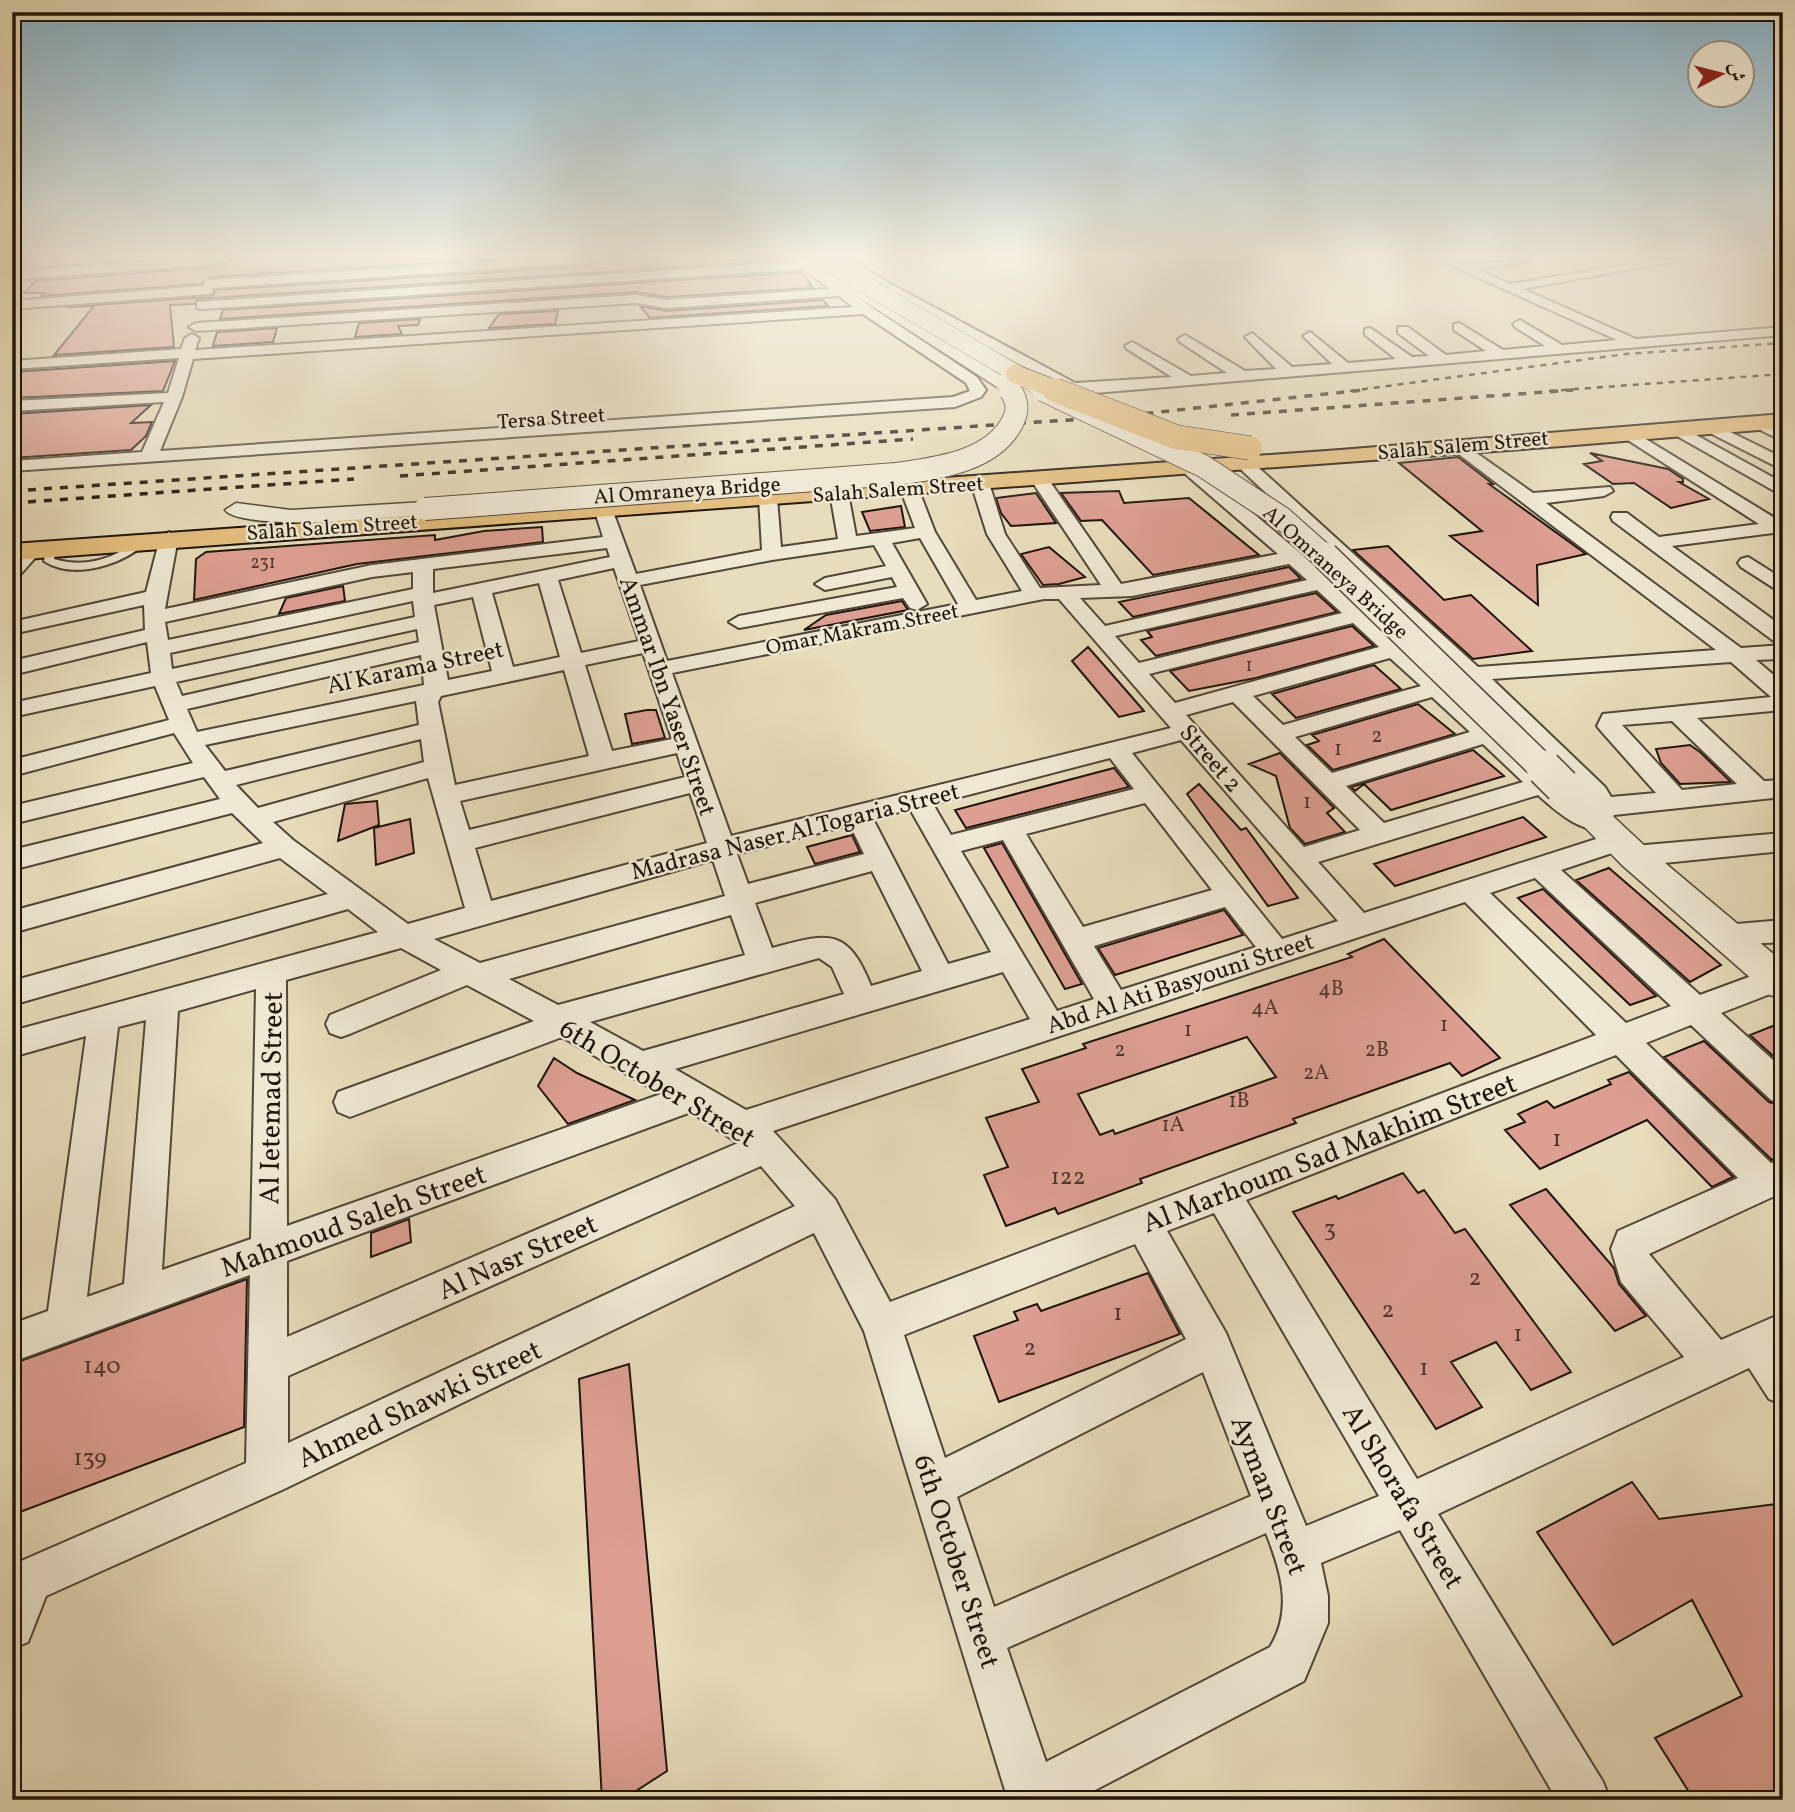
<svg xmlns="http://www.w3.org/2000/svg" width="1795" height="1812" font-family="Vollkorn,Amiri,serif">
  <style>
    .building { fill: #dd9f92; stroke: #1e140b; stroke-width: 2; fill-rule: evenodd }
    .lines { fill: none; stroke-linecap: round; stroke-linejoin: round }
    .service-casing { stroke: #504637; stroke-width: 4 }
    .minor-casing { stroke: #504637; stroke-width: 4 }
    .tertiary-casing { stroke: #504637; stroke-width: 3 }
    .trunk-casing { stroke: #1e140b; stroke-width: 4 }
    .service { fill: #efe8d3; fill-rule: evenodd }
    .minor { fill: #efe8d3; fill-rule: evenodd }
    .tertiary { fill: #efe8d3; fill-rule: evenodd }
    .trunk { fill: #e4be7e; fill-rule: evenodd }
    .rail-far1 { stroke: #1e140b; stroke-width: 2.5; stroke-dasharray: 6 6; stroke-linecap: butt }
    .rail { stroke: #1e140b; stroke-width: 3.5; stroke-dasharray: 8 8; stroke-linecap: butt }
    .tertiary-bridge-far3-casing { stroke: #504637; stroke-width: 18; stroke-linecap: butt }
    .tertiary-bridge-far2-casing { stroke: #504637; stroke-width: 24; stroke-linecap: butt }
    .tertiary-bridge-far1-casing { stroke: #504637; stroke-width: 30; stroke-linecap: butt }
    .tertiary-bridge-casing { stroke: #504637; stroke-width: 38; stroke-linecap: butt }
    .trunk-bridge-far1-casing { stroke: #1e140b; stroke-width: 20; stroke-linecap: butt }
    .trunk-bridge-casing { stroke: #1e140b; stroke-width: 25; stroke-linecap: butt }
    .tertiary-bridge-far3 { stroke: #efe8d3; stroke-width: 17 }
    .tertiary-bridge-far2 { stroke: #efe8d3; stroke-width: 22 }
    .tertiary-bridge-far1 { stroke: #efe8d3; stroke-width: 27 }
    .tertiary-bridge { stroke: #efe8d3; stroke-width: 35 }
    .trunk-bridge-far1 { stroke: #e4be7e; stroke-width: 18 }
    .trunk-bridge { stroke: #e4be7e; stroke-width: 24 }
    .labels { text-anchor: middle; stroke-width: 5; stroke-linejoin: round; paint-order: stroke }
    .far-number-label { font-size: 18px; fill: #4e372d }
    .far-street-label { font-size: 21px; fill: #1e140b; stroke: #efe8d3 }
    .number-label { font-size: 21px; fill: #4e372d }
    .street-label { font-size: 24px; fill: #1e140b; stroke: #efe8d3 }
    .near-number-label { font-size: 24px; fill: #4e372d }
    .near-street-label { font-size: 28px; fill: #1e140b; stroke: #efe8d3 }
  </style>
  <rect width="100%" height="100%" fill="#e7dcbb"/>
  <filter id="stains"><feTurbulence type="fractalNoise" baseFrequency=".00286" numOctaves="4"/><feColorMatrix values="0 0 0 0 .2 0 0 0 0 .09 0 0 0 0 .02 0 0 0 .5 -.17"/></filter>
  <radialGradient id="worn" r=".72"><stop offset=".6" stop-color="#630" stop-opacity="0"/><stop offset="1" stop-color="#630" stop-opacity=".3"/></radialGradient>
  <path class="building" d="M56 259H138L49 267Z
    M236 259H490L209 277 202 284 41 296 44 293H24L36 281 216 267Z
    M598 259 790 260 197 299 194 304 170 305 174 347 54 355 94 306 66 307 207 297 214 295 215 290 589 266Z
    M802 272 813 288 666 297 636 292 220 319 223 310Z
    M823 300 828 306 650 318 640 306 666 311Z
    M558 311 555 324 489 328 499 314Z
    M420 319 418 325 398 326 402 334 355 337 359 323Z
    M277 328 273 342 213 346 217 332Z
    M175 361 163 391 12 398V372Z
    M151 405 131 423 152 422 146 436 131 450 12 458V414Z
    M1590 453 1668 469 1683 479V482H1679L1709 499 1671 508 1634 483 1613 484 1584 464 1602 461Z
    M1458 457 1493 484H1489L1586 554 1537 565 1538 605 1450 536 1482 531 1399 463Z
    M1119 491 1124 503 1189 498 1259 555 1153 575 1102 520 1081 521 1061 493Z
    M1036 493 1056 523 1011 526 1001 513 996 498Z
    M901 506 905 527 870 531 862 512Z
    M542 527 543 542 357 564 194 600 196 559 206 552 435 535V540L484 531Z
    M1388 546 1444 600 1471 595 1532 651 1473 659 1353 550Z
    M1049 547 1085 577 1059 584 1043 585 1021 554Z
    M1289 567 1301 579 1133 617 1119 602Z
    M343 586 345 601 279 614 286 598Z
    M1316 593 1337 612 1156 656 1141 640 1152 637 1147 631Z
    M902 601 908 610 804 630 826 615Z
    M1352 626 1374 646 1256 678 1189 691 1170 671Z
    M1088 647 1124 688 1144 711 1119 717 1072 661Z
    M1374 665 1401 689 1296 718 1272 694Z
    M1418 704 1455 734 1333 770 1307 745 1319 741 1312 735Z
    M647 710H656L665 738 632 744 625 714Z
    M1690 745 1700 752 1731 782 1680 784 1661 763 1656 749Z
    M1473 750 1504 776 1391 810 1364 784 1355 791 1351 787Z
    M1280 753 1334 808 1327 813 1345 832 1305 844 1290 828 1276 776 1249 764Z
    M1114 768 1129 787 966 828 955 810Z
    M1199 784 1241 830 1246 828 1298 898 1268 906 1187 794Z
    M377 801 379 825 338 841 345 804Z
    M1523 817 1546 837 1395 886 1374 864Z
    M410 819 414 853 376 865 374 828Z
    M852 835 860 852 815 864 807 847Z
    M1002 843 1082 984 1065 989 984 848Z
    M1609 868 1721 965 1690 982 1576 880Z
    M1543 889 1656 996 1630 1005 1518 898Z
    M1224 910 1243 935 1115 975 1098 948Z
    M1384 939 1500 1058 1462 1076 1450 1063 1293 1119 1296 1123 1140 1179 1142 1183 1058 1214 1055 1208 1006 1226 984 1175 1008 1167 986 1118 1039 1102 1022 1069 1086 1048 1083 1044 1352 957 1348 954ZM1247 1037 1276 1077 1115 1134 1113 1130 1100 1135 1078 1094Z
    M1783 1022V1065L1750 1035Z
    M1704 1041 1769 1102 1783 1106V1155L1772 1160 1664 1057Z
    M554 1058 577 1073 635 1100 568 1124 538 1086Z
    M1629 1072 1733 1177 1712 1187 1647 1120 1540 1169 1505 1130 1525 1122 1518 1114 1547 1101 1554 1108 1611 1084 1608 1080Z
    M1403 1173 1418 1193 1424 1190 1455 1233 1465 1229 1571 1372 1531 1390 1496 1342 1451 1362 1482 1407 1436 1429 1293 1212 1336 1196 1338 1199Z
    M1546 1189 1614 1268 1619 1284 1646 1316 1615 1331 1510 1205Z
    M409 1219 411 1242 371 1257V1233Z
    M1148 1273 1180 1334 999 1402 974 1336 1018 1320 1014 1312 1037 1304 1041 1311Z
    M247 1279 244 1427 12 1515V1364Z
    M629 1364 667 1771 622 1800H602L579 1379Z
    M1632 1482 1659 1519 1783 1503V1800H1694L1655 1738 1742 1696 1692 1600 1613 1645 1537 1532Z"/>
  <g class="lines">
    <g class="service-casing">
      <path id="service" d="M141 538 149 540C125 564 75 581 44 561L46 548 51 545 56 548 54 559C87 569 115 558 141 538Z"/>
    </g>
    <g class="minor-casing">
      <path id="minor" d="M181 259 222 260 216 264 12 280V272Z
        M532 259H595L589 263 212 288V293L207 294 12 309V301L204 286 205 281 209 280Z
        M792 259H806L871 307 977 377 986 390 981 397 955 407 12 471V461L142 452 164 402 12 411V401L168 393 179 358 12 369V361L181 349 185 338 192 334 199 338 195 350 853 307 839 296 666 308 636 303 196 331 189 327 196 323 636 295 666 300 830 289 803 269 202 309 197 308V302L794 262ZM863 314 966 383 970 391 953 397 160 451 182 397 193 359Z
        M836 259H851L887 282 1075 383 1172 377 1127 349 1125 346 1132 342 1191 376 1227 373 1180 342 1178 339 1185 335 1245 371 1276 369 1245 337 1252 333 1292 367 1332 364 1303 336 1310 332 1348 363 1396 359 1365 335V329L1370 328 1412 357 1429 356 1398 333V327H1408L1446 355 1486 351 1454 330V324L1459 323 1503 350 1545 346 1515 327 1513 324 1520 320 1562 345 1617 340 1437 259C1449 259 1461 265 1470 264 1491 264 1512 259 1533 259L1479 270 1510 284 1659 259H1687L1523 289 1636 339 1783 327V335L1083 394 1065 389 879 288Z
        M1758 418 1783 429V441L1752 426 1750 423Z
        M1710 422 1783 458V470L1704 430 1702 427Z
        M1676 424 1783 483V496L1670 432V426Z
        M1626 427 1783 523V537L1773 533 1672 546 1783 627V643L1775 642 1613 521 1611 517 1613 513H1627L1659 537 1759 524 1620 435 1618 432Z
        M1458 440 1533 493 1610 487 1613 491 1604 496 1546 503 1741 648 1783 645V659L1756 660 1783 683V710L1697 718 1764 781 1783 780V797L1614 815 1608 828C1583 836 1556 811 1538 795L1318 862 1364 913 1618 832 1627 834 1631 841 1627 848 1561 870 1700 995 1776 967 1783 969V989L1721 1013 1783 1069V1104L1771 1100 1691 1025 1646 1043 1771 1163 1783 1161V1192L1649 1254 1721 1340 1783 1313V1405L1769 1399 1749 1368 1438 1514 1603 1782 1610 1800H1557L1400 1530 1321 1563 1328 1596V1623L1304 1681 1076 1800H1008L864 1331 814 1233 282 1490 46 1596 28 1642 12 1649V1565L246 1463 250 1275 12 1362V1324L48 1311 86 1036 12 1057V1031L378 932 348 909 12 1005V981L328 894 280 858 12 933V911L263 843 232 813 12 870V850L220 799 204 777 12 824V806L193 763 174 733 12 776V760L169 720 155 686 12 717V703L151 673 147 642 12 675V661L145 630 144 605 12 634V622L146 592 160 538 169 532 178 538 165 609 372 565 603 537 594 509 603 504 612 509 636 574 762 550 759 498 768 493 777 498 781 547 838 539 830 493 839 488 848 493 856 536 915 528 900 488 909 483 918 488 935 532 976 600 1022 591 987 534 971 483 980 478 989 483 1005 534 1040 588 1101 585 1031 480 1040 475 1046 476 1121 584 1278 554 1183 472 1180 468 1189 463 1195 464 1300 553 1551 779 1579 803 1591 808 1586 798 1465 679 1234 463 1243 458 1249 459 1478 667 1716 650 1452 449V441ZM920 538 958 604 667 661 640 585 772 560 874 545 886 566 825 578 815 584 825 590 892 577 897 587 739 616 729 622 739 628 903 598 910 608 917 610 927 604 892 543ZM607 548 610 557 433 593V569ZM1289 564 1307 580 1105 626 1080 598 1132 596ZM614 568 639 641 581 653 558 580ZM413 572V589L168 640 165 622 372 577ZM539 583 560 657 513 667 492 593ZM1317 590 1342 613 1139 663 1115 636ZM473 597 492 671 448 680 434 605ZM1044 599H1059L1171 728 731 836 672 673ZM413 601 415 617 172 669 170 653ZM1353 623 1379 647 1175 703 1149 674ZM417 629 419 642 182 696 176 682ZM643 653 672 739 612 751 585 665ZM421 655 424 685 197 732 187 709ZM1390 658 1421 686 1283 725 1253 696ZM1731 662 1771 697 1603 714 1597 726 1601 731 1656 793 1611 797 1605 787 1492 679ZM564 670 589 756 455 785 438 702 441 696ZM1432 697 1470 732 1332 773 1295 737ZM416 701 419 725 225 771 205 745ZM1233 702 1360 830 1304 847 1186 715ZM1672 721 1737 784 1682 790 1622 725ZM421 739 424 762 258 808 236 785ZM1181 740 1338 921 1282 939 1132 753ZM1483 744 1523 782 1384 823 1346 786ZM677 753 685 777 469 830 460 801ZM1110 758 1134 789 951 835 933 804ZM428 778 465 908 408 924 293 840 273 822ZM690 793 707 843 491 901 475 848ZM1145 803 1212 890 1083 927 1026 834ZM910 809 991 952 948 964 873 819ZM850 825 864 854 748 884 737 854ZM1003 840 1094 999 1057 1011 961 851ZM713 860 725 896 480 963 434 939ZM872 871 922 971 871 986C847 925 826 934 772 948L755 903ZM1535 878 1671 1006 1626 1023 1490 893ZM1465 902 1596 1035 890 1302 835 1199 773 1131ZM1225 907 1256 947 1121 990 1094 946ZM731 915 745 955 558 1005 509 979ZM401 948 441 970 330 1015 326 1024 330 1033 341 1037 352 1033 467 985 534 1021 338 1092 334 1102 338 1112 350 1117 562 1037 661 1094 287 1226 286 980ZM819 958 832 967 844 994 643 1051 590 1022ZM1003 972 1030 1019 746 1110 675 1069ZM256 989 251 1239 162 1270 178 1011ZM146 1020 124 1284 87 1297 118 1027ZM1616 1055 1738 1178 1618 1231 1611 1249 1621 1282 1684 1357 1417 1479 1246 1200ZM691 1112 738 1143 287 1337V1261ZM761 1166 795 1206 288 1443V1376ZM1214 1213 1379 1496 1306 1526 1226 1333 1167 1231ZM1135 1244 1186 1339 945 1458 904 1335ZM1203 1372 1251 1496 994 1607 957 1497ZM1266 1533C1281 1571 1293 1610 1270 1647L1046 1762 1007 1648Z
        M32 544 42 550 19 576 12 578V560L25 546Z
        M1748 557 1783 579V594L1741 567 1738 563 1741 559Z
        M1783 833V851L1634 866 1625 863 1621 856 1625 849 1634 846Z
        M1783 920V942L1724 945 1714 942 1710 934 1714 926Z"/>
    </g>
    <g class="tertiary-casing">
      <path id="tertiary" d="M799 259H817L1013 383 1004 389 997 387Z
        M425 502 433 504 436 509 433 514C405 521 239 531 225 510L236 503 291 510Z
        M1562 775 1573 779 1646 847 1783 962V999L1770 995 1622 865 1551 793 1546 786 1551 779Z"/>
    </g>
    <g class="trunk-casing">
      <path id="trunk" d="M1783 414V428L1562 446 12 560V544L1340 450Z"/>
    </g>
    <use href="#service" class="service"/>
    <use href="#minor" class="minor"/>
    <use href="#tertiary" class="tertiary"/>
    <use href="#trunk" class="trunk"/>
    <path class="rail-far1" d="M1350 391 1626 354 1783 343
      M1549 391 1783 374"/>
    <path class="rail" d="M1231 415 1573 390
      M400 476 913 439
      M12 491 1113 417 1363 390
      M12 503 354 479"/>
    <g class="tertiary-bridge-far3-casing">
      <path id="tertiary-bridge-far3" d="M821 259 1046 391
        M1004 383 1011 391"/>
    </g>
    <g class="tertiary-bridge-far2-casing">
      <path id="tertiary-bridge-far2" d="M1043 390 1203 466 1282 518 1327 558
        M425 509 896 474C937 468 993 462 1013 421 1019 409 1017 400 1010 390"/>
    </g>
    <g class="tertiary-bridge-far1-casing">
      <path id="tertiary-bridge-far1" d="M1325 556 1545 770"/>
    </g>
    <g class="tertiary-bridge-casing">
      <path id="tertiary-bridge" d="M1544 768 1562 786"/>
    </g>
    <g class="trunk-bridge-far1-casing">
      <path id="trunk-bridge-far1" d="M1015 374 1059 391"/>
    </g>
    <g class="trunk-bridge-casing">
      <path id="trunk-bridge" d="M1055 390 1176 437 1250 448"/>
    </g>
    <use href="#tertiary-bridge-far3" class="tertiary-bridge-far3"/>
    <use href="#tertiary-bridge-far2" class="tertiary-bridge-far2"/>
    <use href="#tertiary-bridge-far1" class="tertiary-bridge-far1"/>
    <use href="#tertiary-bridge" class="tertiary-bridge"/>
    <use href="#trunk-bridge-far1" class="trunk-bridge-far1"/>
    <use href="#trunk-bridge" class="trunk-bridge"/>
  </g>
  <linearGradient id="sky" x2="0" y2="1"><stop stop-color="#87b7d1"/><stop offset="0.5" stop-color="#f4efe0"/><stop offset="1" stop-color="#f4efe0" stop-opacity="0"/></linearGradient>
  <rect width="1795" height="513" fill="url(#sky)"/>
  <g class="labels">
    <g class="far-number-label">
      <text x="263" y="568">231</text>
      <text x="1249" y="671">1</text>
    </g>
    <g class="far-street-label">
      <text transform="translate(551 418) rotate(-4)" y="7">Tersa Street</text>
      <text transform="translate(1463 445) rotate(-5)" y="7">Salah Salem Street</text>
      <text transform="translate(898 489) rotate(-4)" y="7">Salah Salem Street</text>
      <text transform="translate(687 490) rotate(-4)" y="7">Al Omraneya Bridge</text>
      <text transform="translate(332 527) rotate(-4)" y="7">Salah Salem Street</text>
      <text transform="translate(1336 572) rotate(42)" y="7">Al Omraneya Bridge</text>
      <text transform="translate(862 629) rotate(-11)" y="7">Omar Makram Street</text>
    </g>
    <g class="number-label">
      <text x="1377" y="742">2</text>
      <text x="1338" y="755">1</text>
      <text x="1307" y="808">1</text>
      <text x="1331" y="995">4B</text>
      <text x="1265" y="1014">4A</text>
      <text x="1444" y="1031">1</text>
      <text x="1188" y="1036">1</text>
      <text x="1120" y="1056">2</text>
      <text x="1377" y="1056">2B</text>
      <text x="1316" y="1079">2A</text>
      <text x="1239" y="1107">1B</text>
      <text x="1173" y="1131">1A</text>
    </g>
    <g class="street-label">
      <text transform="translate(415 667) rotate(-12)" y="8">Al Karama Street</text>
      <text transform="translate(668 696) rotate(71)" y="8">Ammar Ibn Yaser Street</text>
      <text transform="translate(1211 758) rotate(49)" y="8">Street 2</text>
      <text transform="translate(795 831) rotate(-14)" y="8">Madrasa Naser Al Togaria Street</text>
      <text transform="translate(1180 983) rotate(-18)" y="8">Abd Al Ati Basyouni Street</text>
    </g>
    <g class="near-number-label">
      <text x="1557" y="1146">1</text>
      <text x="1068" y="1184">122</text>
      <text x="1330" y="1236">3</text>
      <text x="1475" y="1285">2</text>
      <text x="1388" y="1317">2</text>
      <text x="1118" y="1320">1</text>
      <text x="1518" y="1341">1</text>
      <text x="1030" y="1355">2</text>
      <text x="102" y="1373">140</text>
      <text x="1424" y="1375">1</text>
      <text x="90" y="1465">139</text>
    </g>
    <g class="near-street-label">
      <text transform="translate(658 1082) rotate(31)" y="10">6th October Street</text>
      <text transform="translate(270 1098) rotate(-89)" y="10">Al Ietemad Street</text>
      <text transform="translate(1329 1152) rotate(-21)" y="10">Al Marhoum Sad Makhim Street</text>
      <text transform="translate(353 1220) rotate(-20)" y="10">Mahmoud Saleh Street</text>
      <text transform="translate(517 1256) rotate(-24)" y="10">Al Nasr Street</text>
      <text transform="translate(419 1403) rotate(-25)" y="10">Ahmed Shawki Street</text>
      <text transform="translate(1270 1495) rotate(69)" y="10">Ayman Street</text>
      <text transform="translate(1404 1496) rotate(59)" y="10">Al Shorafa Street</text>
      <text transform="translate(958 1561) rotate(72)" y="10">6th October Street</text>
    </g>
  </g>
  <rect width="1795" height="1812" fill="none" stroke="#e7dcbb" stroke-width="42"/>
  <rect x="14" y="14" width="1767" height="1784" fill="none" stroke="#1e140b" stroke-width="3.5"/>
  <rect x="21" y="21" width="1753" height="1770" fill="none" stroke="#1e140b" stroke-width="2"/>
  <g transform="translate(1721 74) rotate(83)"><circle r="33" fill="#efe8d3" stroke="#9b9383" stroke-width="2"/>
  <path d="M0-5L12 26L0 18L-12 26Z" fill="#8f2418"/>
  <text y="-10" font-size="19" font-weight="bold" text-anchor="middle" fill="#1e140b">ش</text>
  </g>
  <rect width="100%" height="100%" filter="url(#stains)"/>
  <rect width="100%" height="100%" fill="url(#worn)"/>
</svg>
